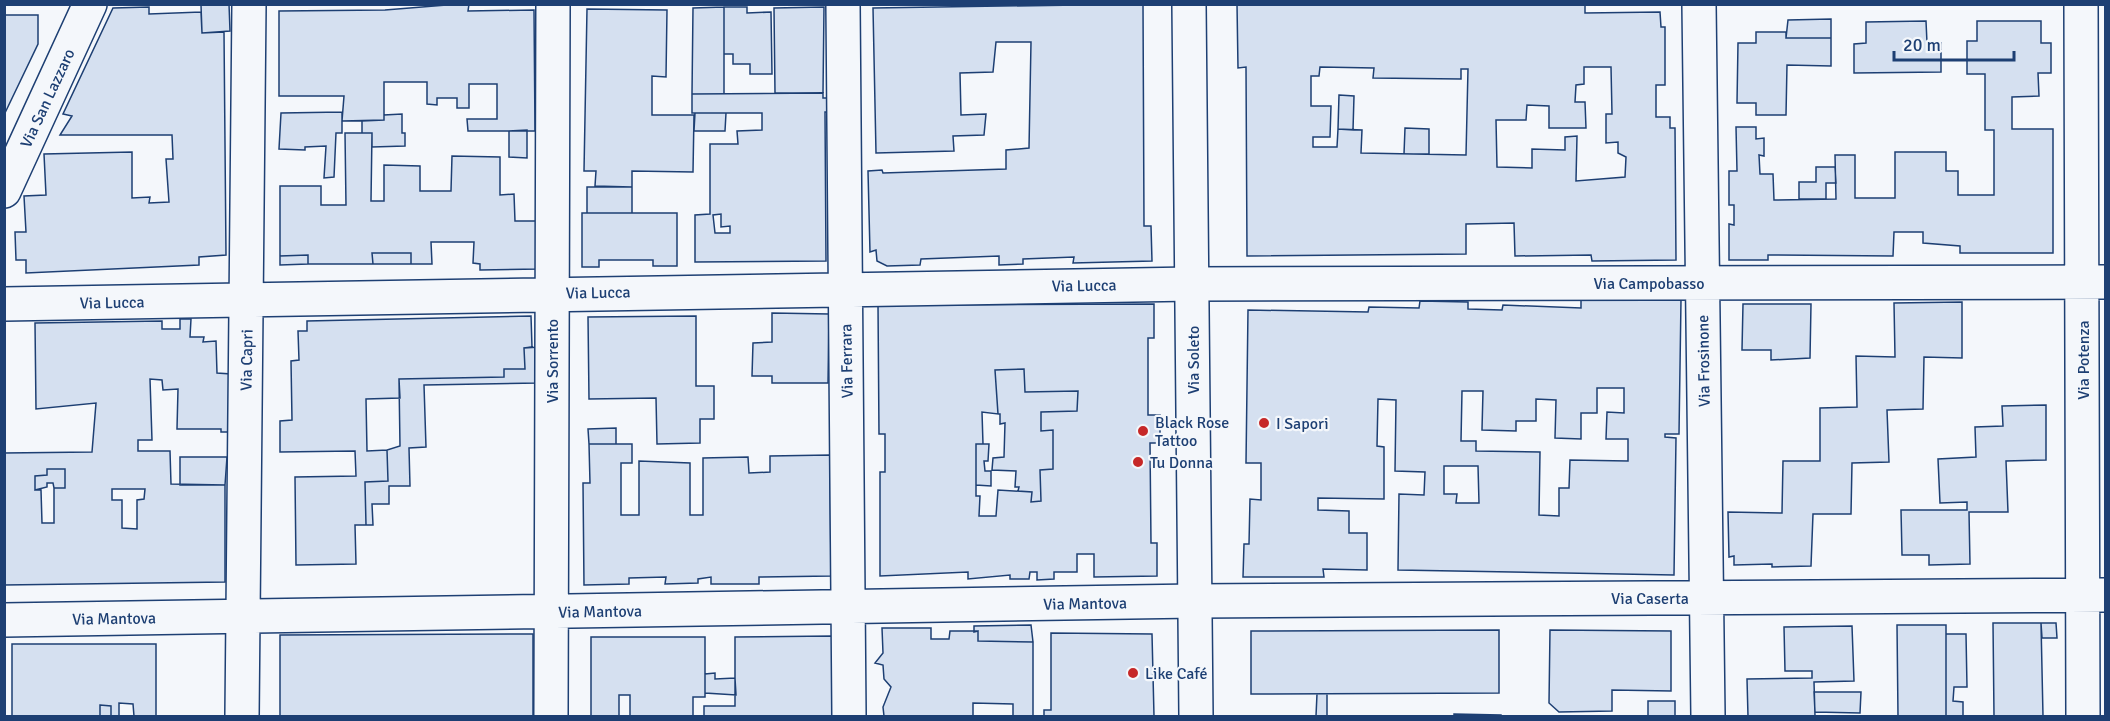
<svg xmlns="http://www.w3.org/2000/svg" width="2110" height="721" font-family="Signika,sans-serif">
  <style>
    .building { fill: #d5e0f0; stroke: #1d3f73; stroke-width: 1.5; fill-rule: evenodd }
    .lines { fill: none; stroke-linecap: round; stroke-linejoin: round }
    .minor-casing { stroke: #1d3f73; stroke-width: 36 }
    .tertiary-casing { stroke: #1d3f73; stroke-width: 36 }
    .minor { stroke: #f4f7fb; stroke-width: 33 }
    .tertiary { stroke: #f4f7fb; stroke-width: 33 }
    .poi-dot { fill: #c62828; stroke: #f4f7fb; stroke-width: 2 }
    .labels { text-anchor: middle; stroke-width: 4.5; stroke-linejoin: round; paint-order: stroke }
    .street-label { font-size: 16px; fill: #1d3f73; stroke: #f4f7fb }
    .poi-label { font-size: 16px; fill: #1d3f73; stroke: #f4f7fb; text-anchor: start }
  </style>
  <rect width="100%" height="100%" fill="#f4f7fb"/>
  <path class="building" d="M229 4 230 31 202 33 201 5Z
    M459 4H469L468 11 534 10 535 131H468L467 119H497V84H469V108H457V98H437V105L427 104V82H384V120L342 121 344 96H279V11L385 10Z
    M1143 4 1144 226H1151L1152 261 1073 263 1074 257 1023 259V264L999 265V256L921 259 920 265 887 266 877 261 876 250 870 252 868 171 882 170 883 173 1006 169V150L1029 148 1031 42H996L993 72 960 73 961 115 986 114 984 135 953 136 954 151 876 153 873 8Z
    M1237 4H1585V13L1660 12 1661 27H1665V85H1656V117H1670V128H1675L1676 260 1592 261 1591 255 1515 256 1514 223 1466 224V254L1247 256 1246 67 1238 68ZM1320 67 1374 68 1373 78 1461 79V69H1468L1466 155 1361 153 1362 130 1338 129 1337 147H1313V137H1330L1331 106H1311V76H1319ZM1584 67H1611L1612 114H1606V143L1618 142V153L1626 157 1625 177 1576 181 1577 136 1565 137V150L1532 149V168L1497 167 1496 120H1526L1527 105 1549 106V128H1586L1585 102H1575L1576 85 1584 84Z
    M149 7V14L201 12 202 33 224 32 226 255 199 257V265L26 273V260H16L15 232H26L24 196 46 195 44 154 132 152V198L150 197 149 203 169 202 166 159H173L172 135H60L72 116 63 114 113 8Z
    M724 7H747V13L771 12 772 74H750V64H733V54H724Z
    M724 7V94H692L693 8Z
    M824 7 823 93H775L774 8Z
    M587 9 667 10 666 77 652 76V115H694L693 172 632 171V187L595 186 596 171H584Z
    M4 15H38V44L4 115Z
    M1831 19V38H1786L1788 20Z
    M1926 21 1927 43H1941V72L1854 73V44L1866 43V22Z
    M1977 21H2041V43H2051V73H2038L2039 96 2012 97V129H2053V253H1960V246L1923 243V232H1894L1893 256 1768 255V260H1729V224L1734 225V205H1729V171H1737L1736 127H1756V139L1764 138V156L1759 155 1760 174H1773L1774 200 1836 199 1835 155H1855V198H1895V152H1946V171H1958V195H1994V130H1985V74H1967V41H1977Z
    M1756 32H1786V38H1831V66L1787 65 1786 115H1756V103H1737L1738 43H1756Z
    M823 93V98H830L831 112H825L826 261 695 262V215L710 214V144H738L737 131 762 130V113H692V94ZM721 214V227L730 226V233H715L713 215Z
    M1339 95 1354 96 1353 130 1338 129Z
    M342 112V133H336L334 177 324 178 326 146 305 147V150L279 149 281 113Z
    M695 113H726L725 131H694Z
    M402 114V133H405V146L372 147V133H362V121L384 120V115Z
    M1405 128 1429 129V154H1404Z
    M527 130V158L509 157V131Z
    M345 133H372L371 201H384V165L420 166V191H451L452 156 500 157V195L514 194 515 221H540L539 269 480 270V264L473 263 474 242H431L432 264H411V253H372L373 264H308V255L280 256V186H321V205H346Z
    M1816 167H1835L1836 183H1826V199H1799V182H1816Z
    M587 187H632V213H587Z
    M582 213H677V266H653V260H599V267H582Z
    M372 253H411V264H373Z
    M308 255V264L280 265V256Z
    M1581 299 1681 300 1679 434H1665V437L1676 438 1674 575 1398 570 1399 494 1424 495 1425 472 1395 471 1396 400 1378 399 1377 446 1384 447V499L1318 498V510L1349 511V533H1367V570L1323 569 1324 577H1243L1244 544H1249L1250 499 1261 500V463H1246L1248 310 1368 312 1369 307 1419 308 1420 301 1468 302V309L1502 310 1503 305 1581 308ZM1597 388H1624V413L1607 412 1606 439H1628V461L1570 460 1569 488H1559V516L1539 515 1540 452 1476 451V441H1461L1462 391H1483L1482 430 1516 431V421H1536V399L1556 400 1555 438 1581 439V413H1597ZM1444 466H1478L1479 503H1456L1457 494H1444Z
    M1962 302V358L1924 357 1923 409 1887 410 1889 462 1852 463 1851 514H1813L1811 566 1772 567V564L1734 565V556L1729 557 1728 512 1782 513 1783 461H1820V408L1857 407 1856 356 1895 357 1894 303Z
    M1154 304V338H1148V415H1160V443H1150L1151 543H1157V576L1094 577V554H1077V572H1054V579L1037 580V572H1030L1029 579H1010V575L968 579V572L880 576V472H885V434H879L878 305ZM1024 369 1025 392 1078 391 1077 411 1041 412V431L1053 430V469L1040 470 1041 501 1031 502 1032 492 998 490 996 516H979L980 496H976V444H983L982 412 998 414 995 370Z
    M1743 304H1811L1810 358 1771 360V350H1742Z
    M772 313 829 314 828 383H772V376H752L753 343 772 342Z
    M531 316 532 347 524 348 525 369H504V377L399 379 400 398 366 399 367 451 387 450 388 481 365 482 366 525H355L356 564 296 565 295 477 356 476 355 451 280 452V421L292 420 291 361 299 360 298 331H307V321Z
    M696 316V386H714V419H700V443L657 444 656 398 589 399 588 317Z
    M180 319H191L190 337H204L203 342 216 341 217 373 231 374 232 432H221V429H177L178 389 163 390 162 380 150 379 152 440H138V451H170L171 484 225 485V582L4 585V453L92 452 96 403 36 409 35 323 162 321V329H180ZM47 469H65V488H54V523H42L41 490H35V476L47 475ZM112 489H145L144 499 137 500V529L122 528V500H112Z
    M540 347 538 383 424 385 426 447 409 448 410 486H389V504H372L373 525H366L365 482 388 481 387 450 400 446 399 379 504 377V369H525L524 348Z
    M1024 369 1025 392 1078 391 1077 411 1041 412V431L1053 430V469L1040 470 1041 501 1031 502 1032 492 1018 491 1019 487H1015L1016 471 992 470 993 458 1004 457 1005 423 1000 424V414H998L995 370Z
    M2046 405V460L2006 461 2008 512H1969L1970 564 1929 565V555H1902L1901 510H1967V502L1940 503 1938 459 1976 457 1975 427 2003 426 2002 406Z
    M616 428V444H589L588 429Z
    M589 444H632V463H621V515H639V461L690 463V515H703V458L748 457 749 473 770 472V456L830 455 831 576 759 577V584H711V577L698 579V583L665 584 666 577 629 578V584L584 585 583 483H590Z
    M976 444H989L988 461H984L985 471H991V486L976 485Z
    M180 457H227L225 485H180Z
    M47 469H65V488H54L53 483H47V487L35 490V476L47 475Z
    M1993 623H2041L2043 716H1994Z
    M2041 623H2056L2057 638H2042Z
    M1031 625 1033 642 978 641V631L974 632V626Z
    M1897 625H1946V716H1898Z
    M1852 626 1854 681 1814 682 1815 716H1748L1747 679 1812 678V671H1785L1784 627Z
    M882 628H931V639H949L950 631H978V641L1033 642V716H1013V704L973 703V716H884L883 707 891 687 884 679 883 665 875 663 883 653Z
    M1499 630V693L1251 694V631Z
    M1550 630 1671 631V691L1612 690V711L1559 712 1549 703Z
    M1051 633 1152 634 1154 716H1044V710H1051Z
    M533 634V716H280V635Z
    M1946 634H1966L1967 687H1954L1953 701 1963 702V716H1946Z
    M832 636 833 716H704V706H735V637Z
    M591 637H705V697H693V716H630V695H619V716H591Z
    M12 644H156V716H134L133 704 119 703V716H111V706L100 705V716H12Z
    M715 673V679L735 678 736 695 705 693V674Z
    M1814 692H1861L1860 713 1815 712Z
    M1317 694H1327V716H1316Z
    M1648 701H1675V716H1648Z
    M100 705 111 706V716H100Z
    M1454 714 1501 715V716H1454Z"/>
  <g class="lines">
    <g class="minor-casing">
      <path id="minor" d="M843 4 849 716
        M1699 4 1708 716
        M2081 4 2083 716
        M4 191 90 4
        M4 304 1192 284 2106 282
        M4 620 1195 601 2106 595
        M242 716 249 4
        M551 716 553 4"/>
    </g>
    <g class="tertiary-casing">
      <path id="tertiary" d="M1189 4 1196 716"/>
    </g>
    <use href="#minor" class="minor"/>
    <use href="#tertiary" class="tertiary"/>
  </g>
  <g class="poi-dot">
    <circle cx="1264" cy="423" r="6"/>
    <circle cx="1143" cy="431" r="6"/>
    <circle cx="1138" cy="462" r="6"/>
    <circle cx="1133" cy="673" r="6"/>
  </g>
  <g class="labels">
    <g class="street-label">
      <text transform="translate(47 98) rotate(-65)" y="6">Via San Lazzaro</text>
      <text x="1649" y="289">Via Campobasso</text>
      <text transform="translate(1084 285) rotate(-1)" y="6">Via Lucca</text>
      <text transform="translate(598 292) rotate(-1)" y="6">Via Lucca</text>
      <text transform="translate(112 302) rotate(-1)" y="6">Via Lucca</text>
      <text transform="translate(246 360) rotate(-89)" y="6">Via Capri</text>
      <text transform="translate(1193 360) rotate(-90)" y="6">Via Soleto</text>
      <text transform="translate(2083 360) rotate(-90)" y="6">Via Potenza</text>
      <text transform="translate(552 361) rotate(-90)" y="6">Via Sorrento</text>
      <text transform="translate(846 361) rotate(-91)" y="6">Via Ferrara</text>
      <text transform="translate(1703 361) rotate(-91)" y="6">Via Frosinone</text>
      <text x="1650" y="604">Via Caserta</text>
      <text transform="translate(1085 603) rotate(-1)" y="6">Via Mantova</text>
      <text transform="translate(600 611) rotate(-1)" y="6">Via Mantova</text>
      <text transform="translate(114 618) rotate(-1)" y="6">Via Mantova</text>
    </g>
    <g class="poi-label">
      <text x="1155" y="428">Black Rose<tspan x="1155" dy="18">Tattoo</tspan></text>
      <text x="1276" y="429">I Sapori</text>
      <text x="1150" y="468">Tu Donna</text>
      <text x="1145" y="679">Like Café</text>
    </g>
  </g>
  <rect width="2110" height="721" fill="none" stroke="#1d3f73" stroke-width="12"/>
  <path d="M1894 51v9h120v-9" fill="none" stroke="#1d3f73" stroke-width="3"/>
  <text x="1903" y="51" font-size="18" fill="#1d3f73" stroke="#f4f7fb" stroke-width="4.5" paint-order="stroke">20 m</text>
</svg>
